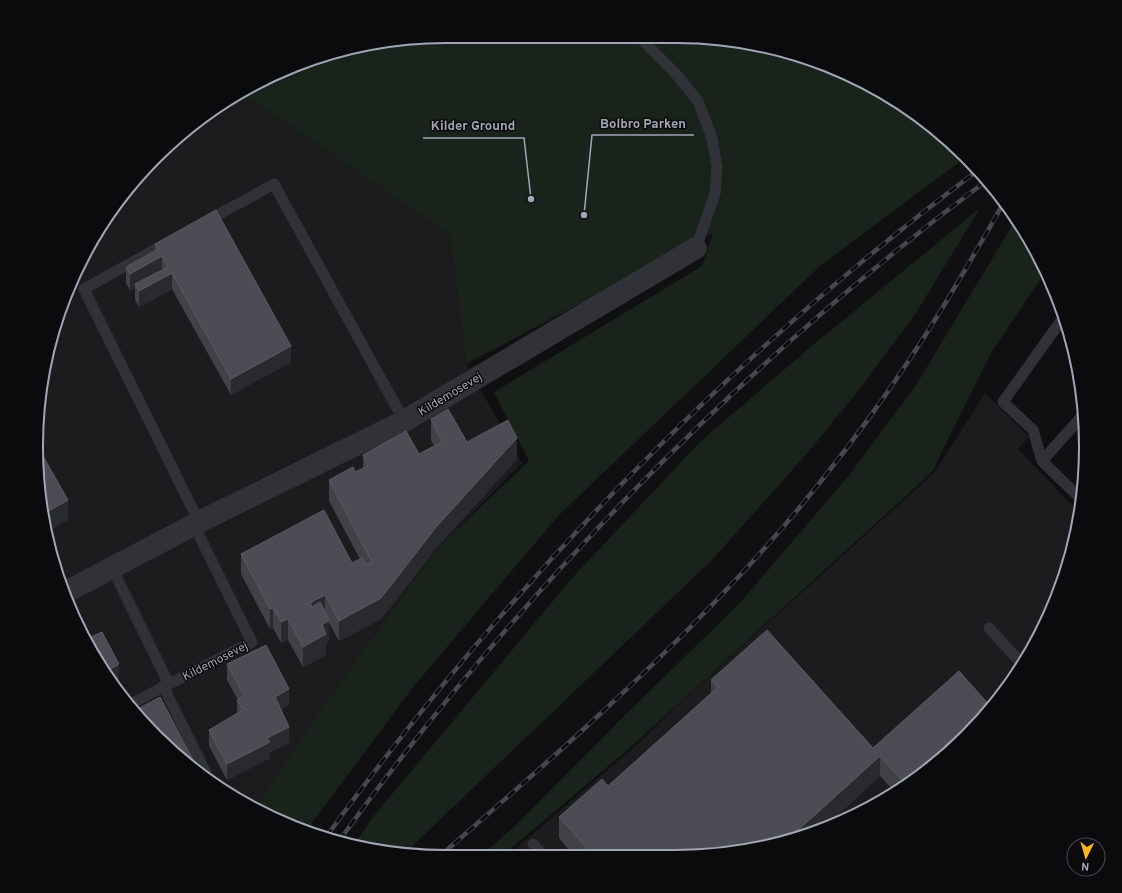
<svg xmlns="http://www.w3.org/2000/svg" width="1122" height="893" font-family="Overpass,sans-serif">
  <style>
    .built { fill: #1c1c1f }
    .green { fill: #1a221c }
    .lines { fill: none; stroke-linecap: round; stroke-linejoin: round }
    .service { stroke: #313237; stroke-width: 11 }
    .minor { stroke: #313237; stroke-width: 22 }
    .rail-casing { stroke: #46484e; stroke-width: 4.5 }
    .rail { stroke: #0b0b0d; stroke-width: 3; stroke-dasharray: 9; stroke-linecap: butt }
    .wall { fill: #414248 }
    .shaded-wall { fill: #292a2e }
    .building { fill: #4c4d54; stroke: #595b63 }
    .labels { text-anchor: middle; stroke-width: 3; stroke-linejoin: round; paint-order: stroke }
    .street-label { font-size: 12px; fill: #a1a6b4; stroke: #0b0b0d }
    .rim { fill: none; stroke: #a1a6b4; stroke-width: 2 }
    .leader { fill: none; stroke: #a1a6b4; stroke-width: 1.5 }
    .callout-dot { fill: #a1a6b4; stroke: #0b0b0d; stroke-width: 1.5 }
    .callout-label { font-size: 13px; text-anchor: middle; font-weight: bold; fill: #a1a6b4; stroke: #0b0b0d; stroke-width: 3; stroke-linejoin: round; paint-order: stroke }
  </style>
  <rect width="100%" height="100%" fill="#101012"/>
  <path class="built" d="M240 92 450 234 466 364 522 463 438 547 310 724 257 807 197 772 138 717 91 652 50 553 36 446 50 340 91 241 156 156Z
    M985 393 1029 437 1018 449 1079 512 1072 553 1044 628 1001 697 946 755 881 802 782 843 703 856 506 857 640 742 686 697 934 473Z"/>
  <path class="green" d="M446 36 702 37 808 58 881 91 946 138 965 158 821 265 559 515 414 686 306 831 289 826 257 807 310 724 438 547 529 461 494 392 702 266 713 233 466 364 450 234 240 92 340 50Z
    M980 208 916 313 862 386 810 450 713 559 405 853 367 849 354 845 373 817 572 578 700 442 814 344Z
    M1016 219 1031 241 1045 272 991 353 932 472 632 746 501 857H480L516 825 626 714 740 603 850 474 916 385Z"/>
  <g class="lines">
    <path class="service" d="M639 37 676 74 698 101 712 138 717 167 715 194 696 248
      M205 222 274 184 404 421
      M167 243 84 289 199 522
      M1060 322 1003 402 1033 430 1042 461 1081 499
      M1042 461 1083 415
      M112 568 169 684 252 642 194 525
      M989 628 1022 664
      M163 686 209 779
      M129 705 169 684
      M533 844 545 857"/>
    <path class="minor" d="M66 592 199 522 404 421 696 248"/>
    <g class="rail-casing">
      <path id="rail" d="M326 837C508 585 728 357 977 171
        M339 841C517 594 742 363 986 181
        M440 856C539 770 638 684 728 588 819 492 899 384 965 270 978 247 992 225 1004 201"/>
    </g>
    <use href="#rail" class="rail"/>
  </g>
  <path class="wall" d="M155 244 291 362 231 395 172 289 139 307 135 300V288L130 290 126 283V267L155 251Z
    M431 419 467 442 517 459 437 547 381 619 339 641 329 623V641L326 643V655L303 667 288 640 281 643 273 628 270 629 241 574V554L352 563 360 559 329 501V480L355 472 363 468V455L419 454 434 446 431 440Z
    M227 664 289 705 281 709 289 743 270 752V758L227 780 209 746V730L237 714V700H238L227 680Z
    M711 680 873 748 991 707 946 755 895 792 880 776 828 824 782 843 703 856 575 857 559 838V817L608 786 711 693Z"/>
  <path class="shaded-wall" d="M162 256V272L135 284V288L130 290V274Z
    M172 273V289L139 307V291Z
    M291 346V362L231 395V379Z
    M517 438V459L437 547 381 619 339 641V621L437 526Z
    M68 500V520L47 532 45 513Z
    M325 595V616L310 624V603Z
    M273 608V628L270 629V609Z
    M288 619V640L281 643V622Z
    M329 620V641L326 643V655L303 667V647L322 625Z
    M119 664V685L116 687 105 672Z
    M289 689V705L275 713V697Z
    M967 726V732L946 755 905 785V783Z
    M289 727V743L270 752V758L227 780V764L267 738Z
    M880 756V776L828 824 785 842Z"/>
  <path class="building" d="M216 210 291 346 231 379 172 273 139 291 135 284 168 267 162 256 130 274 126 267 158 249 155 244Z
    M448 409 467 442 508 420 517 438 437 526 381 598 339 621 325 595 310 603 312 607 320 602 329 620 322 625 326 634 303 647 288 619 281 622 273 608 270 609 241 554 324 510 352 563 362 558 366 565 372 562 329 480 353 467 355 472 368 466 363 455 406 431 419 454 442 442 431 419Z
    M36 444 68 500 45 513 36 446Z
    M767 630 873 748 959 671 991 707 970 729 967 726 905 783 880 756 785 842 782 843 703 856H594L559 817 602 779 608 786 718 687 711 680Z
    M102 632 119 664 105 672 91 652 86 639Z
    M266 645 289 689 275 697 289 727 267 738 270 742 227 764 209 730 243 710 237 700 244 696 227 664Z
    M160 697 201 775 197 772 138 717 134 711Z"/>
  <g class="labels">
    <g class="street-label">
      <text transform="translate(450 394) rotate(-31)" y="4">Kildemosevej</text>
      <text transform="translate(215 661) rotate(-27)" y="4">Kildemosevej</text>
    </g>
  </g>
  <path d="M0 0H1122V893H0ZM446 43H676A403 403 0 0 1 1079 446V447A403 403 0 0 1 676 850H446A403 403 0 0 1 43 447V446A403 403 0 0 1 446 43Z" fill="#0b0b0d" fill-rule="evenodd"/>
  <path class="rim" d="M446 43H676A403 403 0 0 1 1079 446V447A403 403 0 0 1 676 850H446A403 403 0 0 1 43 447V446A403 403 0 0 1 446 43Z"/>
  <path class="leader" d="M584 215L592 135H694M531 199L524 138H423"/>
  <g class="callout-dot">
    <circle cx="584" cy="215" r="4"/>
    <circle cx="531" cy="199" r="4"/>
  </g>
  <g class="callout-label">
    <text x="643" y="128">Bolbro Parken</text>
    <text x="473" y="130">Kilder Ground</text>
  </g>
  <g transform="translate(1086 857) rotate(185)"><circle r="19" fill="#0b0b0d" stroke="#474950"/>
  <path d="M0-3L7 15L0 10L-7 15Z" fill="#fcb81e"/>
  <text y="-6" font-size="11" font-weight="bold" text-anchor="middle" fill="#a1a6b4">N</text>
  </g>
</svg>
